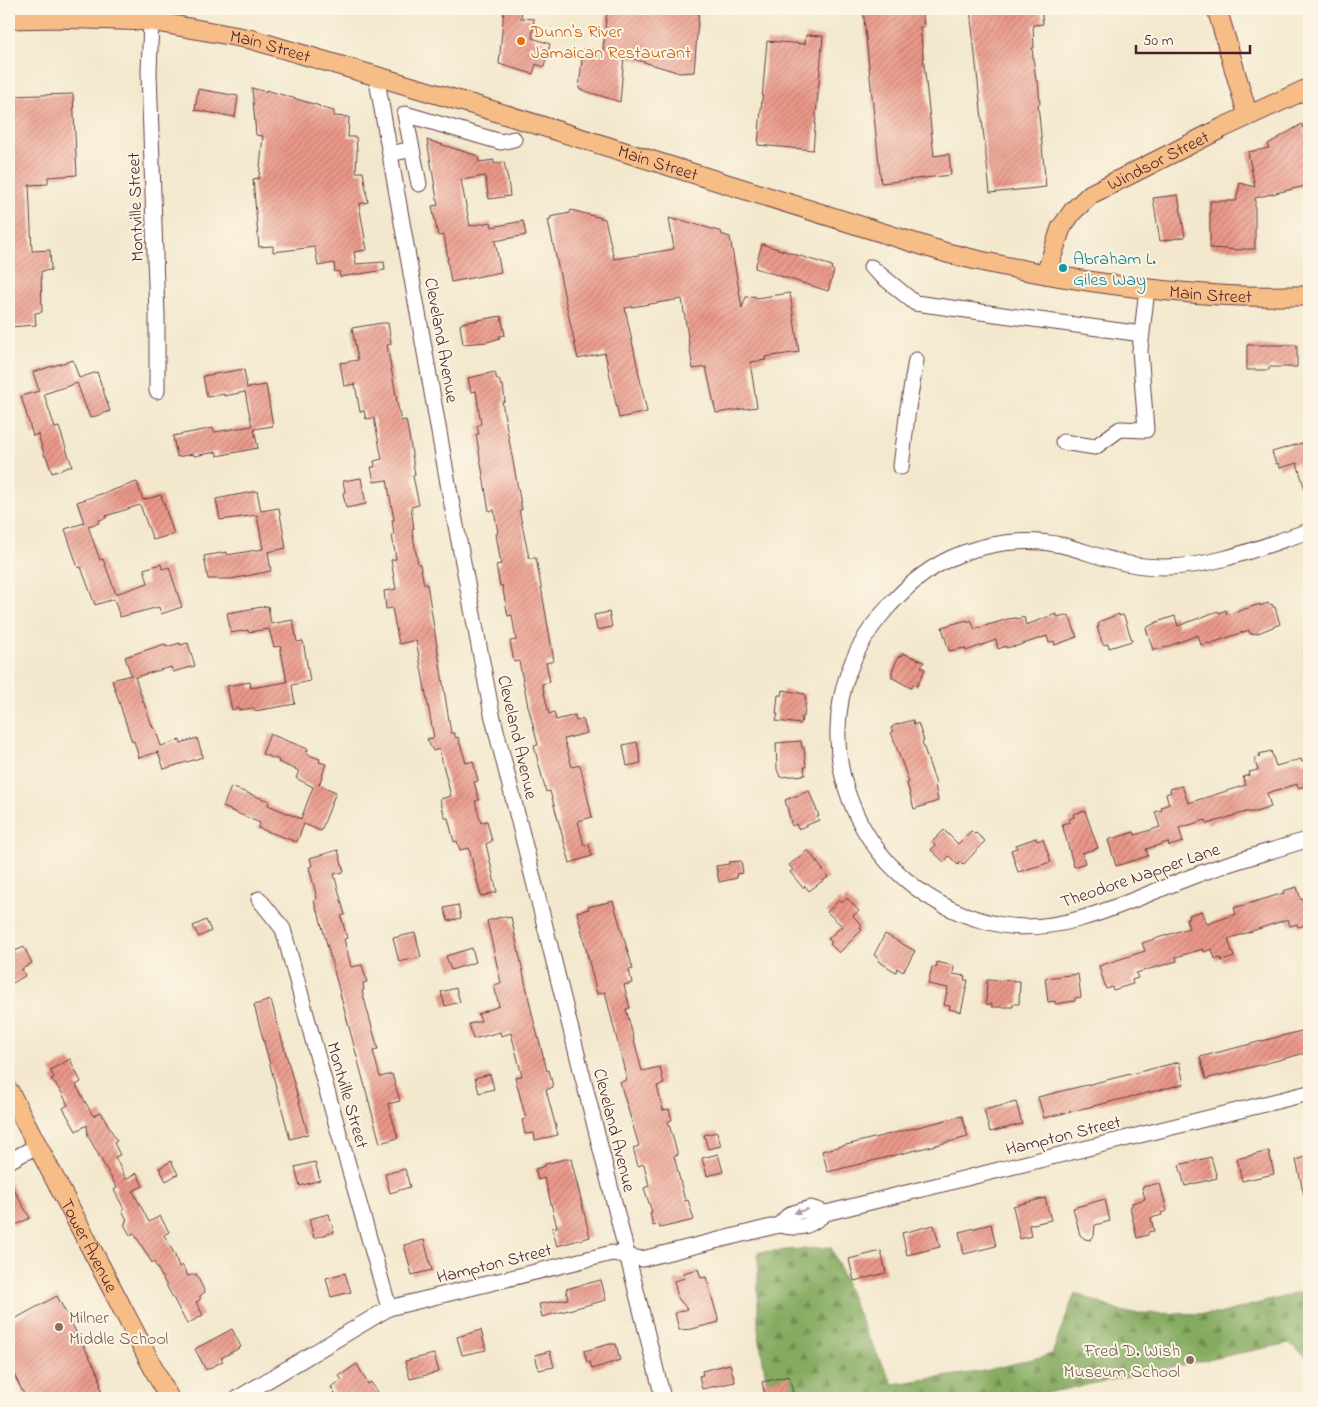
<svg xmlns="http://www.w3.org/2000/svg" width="1318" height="1407" font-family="'Indie Flower',sans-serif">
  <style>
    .forest { fill: url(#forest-firs); stroke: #686546 }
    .building { fill: url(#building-hatch) }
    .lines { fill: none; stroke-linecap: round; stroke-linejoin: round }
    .minor-casing { stroke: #633d43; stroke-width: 17 }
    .major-casing { stroke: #633d43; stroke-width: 21 }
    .minor { stroke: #fff; stroke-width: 15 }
    .major { stroke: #f6be86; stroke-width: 19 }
    .oneway { fill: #ae9aa0 }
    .food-dot { fill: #e8710a; stroke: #fcf5e5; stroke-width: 2 }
    .culture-dot { fill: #0f9aa8; stroke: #fcf5e5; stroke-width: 2 }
    .education-dot { fill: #8d6e63; stroke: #fcf5e5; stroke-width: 2 }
    .labels { text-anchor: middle; stroke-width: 4; stroke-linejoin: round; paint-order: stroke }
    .food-label { font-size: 18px; fill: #c56008; stroke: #fcf5e5; text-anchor: start }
    .street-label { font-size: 18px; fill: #4a1f2b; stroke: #fcf5e5 }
    .culture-label { font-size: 18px; fill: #0d838f; stroke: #fcf5e5; text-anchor: start }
    .education-label { font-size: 18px; fill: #785e54; stroke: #fcf5e5; text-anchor: start }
  </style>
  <defs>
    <pattern id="forest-firs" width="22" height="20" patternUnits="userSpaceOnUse" patternTransform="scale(1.25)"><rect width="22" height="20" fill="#85ab61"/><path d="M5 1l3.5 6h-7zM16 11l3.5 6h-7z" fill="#6f8b50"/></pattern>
    <pattern id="building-hatch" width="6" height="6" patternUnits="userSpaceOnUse" patternTransform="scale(1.25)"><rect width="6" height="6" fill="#ea9889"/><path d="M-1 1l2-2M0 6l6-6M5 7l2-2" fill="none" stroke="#c07b70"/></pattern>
  </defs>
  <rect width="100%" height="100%" fill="#fcf5e5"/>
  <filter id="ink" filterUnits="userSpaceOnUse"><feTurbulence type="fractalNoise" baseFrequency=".02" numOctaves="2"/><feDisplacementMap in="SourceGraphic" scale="10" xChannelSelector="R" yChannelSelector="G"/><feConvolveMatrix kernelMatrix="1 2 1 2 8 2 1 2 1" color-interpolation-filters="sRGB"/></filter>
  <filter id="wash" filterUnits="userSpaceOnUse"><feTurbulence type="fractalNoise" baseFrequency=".0096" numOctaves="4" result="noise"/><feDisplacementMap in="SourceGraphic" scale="20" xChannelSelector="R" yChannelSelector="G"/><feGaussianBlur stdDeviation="1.12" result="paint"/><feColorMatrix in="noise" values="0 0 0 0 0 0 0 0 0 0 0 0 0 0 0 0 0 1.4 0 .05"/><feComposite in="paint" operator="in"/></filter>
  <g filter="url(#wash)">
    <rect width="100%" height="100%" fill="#f3e8cd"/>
    <path class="forest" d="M831 1247 864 1329 893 1384 985 1371 1052 1354 1075 1293 1124 1313 1219 1314 1309 1290V1359L1289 1343 1023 1398H769L758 1329V1252Z"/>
    <g id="blocks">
      <path class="building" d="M504 9H522L521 18 534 19 532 38 550 44 544 67 536 64 533 74 499 64Z
        M612 9 629 10V9H699L694 72 680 73 624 56 620 102 579 89 583 49 603 51 607 10 612 11Z
        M863 9H922L924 27H920L934 156 949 154 951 175 881 183Z
        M970 9H1041L1043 24 1033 25 1034 48H1032L1036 81H1038L1040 104H1038L1046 187 990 193Z
        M806 35 823 36 813 150 758 145 767 41 805 44Z
        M252 88 266 92V90L320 106 319 107 334 111V116L349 117 348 137H356L357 151 356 172H363L368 202 359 204 367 250 354 252 356 264 384 262 385 270 340 277 339 271 335 272 334 263 318 266 315 247 273 252V246L259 247 253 179 259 178 263 136 256 135Z
        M198 89 238 96 235 117 195 110Z
        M73 94 77 175 48 177V184L29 185 32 251 50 250 51 270 41 271 42 312 35 313 36 325 9 327V96Z
        M1302 124 1307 140 1309 139V185L1255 198V249H1242V250L1210 248V201H1236L1240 183 1255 187 1248 152 1269 148 1268 144Z
        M427 140 478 156 479 162 494 160V164L504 162 508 180 510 196 489 199 485 176 461 180 470 226 491 222 492 227 523 221 526 235 495 241 501 272 451 282 447 259H448L444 235 438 236 432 206 438 205Z
        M1178 195 1185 237 1160 241 1153 198Z
        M571 210 605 219 614 259 674 249 669 218 678 221V219L722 232 721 234 730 237 742 308 746 297 755 296 756 298 790 293 799 352 765 357 766 360 750 362 757 407 716 413 706 367 693 369 682 299 625 308 647 412 619 418 605 353 578 359 548 220 551 219 550 217 570 213Z
        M762 244 832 266 831 269 834 271 828 291 755 268Z
        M501 316 505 335 499 336 500 338 487 342 463 344 460 325 462 324V323Z
        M382 323H388L391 344 387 345 398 407 401 421 406 420 410 441 415 475 413 476 419 505 411 507 414 529 412 530 418 564H420L424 584H427L451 733H454L456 738 458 737 466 763 473 761 478 781 474 782 479 800 475 801 481 823 487 821 492 841 486 844 497 892 481 896 469 848 460 850 457 841 454 842 448 818H445L440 799 451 796 439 749 433 751 427 739 434 738 416 640 399 644 392 608 386 609 384 591 396 589 391 560 396 559 392 535H394L392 520H394L387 480 374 482 371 467H375L374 461 382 459 374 418 366 419 364 411 360 412 355 384 344 386 340 363 358 360 352 328Z
        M1247 345H1297V367H1269V370H1247Z
        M73 360 79 378 97 372 110 411 90 418 77 383 44 394 55 428 59 427 72 466 52 473 46 456 45 457 38 434 33 436 21 396 39 391 33 372Z
        M244 369 247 388 266 385 273 426 254 429 258 448 217 456V452L194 456 193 454 177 457 173 436 213 428 214 432 252 426 245 392 224 396V394L207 397 203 376Z
        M495 372 497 380 499 379 501 386 503 385 505 401 502 402 522 510H519L529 558H536L554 661 546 663 550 682 542 684 549 714 554 712 556 720 575 715 576 721 583 719 587 733 564 739 572 767 580 765 583 777 592 817 578 821 584 846 589 844 592 856 570 863 550 791 546 792 534 746 538 745 528 706 519 661 514 662 510 641 516 640 512 615 508 616 502 585 500 586 496 565 501 564 496 534 498 533 494 510 489 511 476 434H479L477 426 481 424 476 391 471 392 468 378Z
        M1302 443 1303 446 1306 445 1309 455V492L1306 493 1297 463 1280 468 1278 463 1276 464 1272 452Z
        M361 478 366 504 346 508 343 493 345 492 343 481Z
        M137 482 143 500 161 495 174 534 153 540 140 505 106 516V518L99 520V523L88 526 100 560 103 559 116 594 148 583 144 569 161 564 162 569 169 567 182 607 161 614 159 607 120 617 114 599 95 605 81 567 78 568 65 529 84 523 77 502Z
        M257 491 261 511 279 508 286 548 268 552 271 571 231 579H208L204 556 227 552V555L263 549 257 515 220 520 216 499Z
        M1268 603 1269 605 1272 604 1273 607H1275L1280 624 1258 633 1250 634 1249 630 1209 644 1208 643 1201 645 1198 635 1158 650V648L1153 650 1146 628 1157 622 1175 616 1178 626 1218 611 1219 613 1226 610 1227 615 1260 604V606Z
        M268 606 271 624 293 620 297 642 303 641 310 681 292 685 295 704 255 711 254 708 239 710V708L232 710 227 686 250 682 251 688 287 682 280 646 274 647 269 629 248 632V630L231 633 227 613Z
        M609 612 612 627 597 630 594 615Z
        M1056 614 1057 617 1065 615V617L1069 615 1077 637 1055 645 1054 641 1049 643 1047 636 1014 647V646L1006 648V646L998 649 996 640 966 651 965 648 949 651 942 627 967 620 968 622 971 620 975 629 1008 619 1016 618 1017 619 1024 617 1026 625Z
        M1119 614V616L1123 615 1125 619 1132 641 1109 648 1108 644 1103 645 1097 627H1099L1098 624 1101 622V621Z
        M180 643V645L188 643 195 666 173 672 171 667 135 677 147 712 153 728H155L161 746 180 740 181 743 197 738 203 757 164 769 158 752 139 758 134 741 132 742 112 680 131 675 125 657 165 644 166 647Z
        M903 653 924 662 921 667 925 669 917 686 913 684 911 688 891 677 893 674 891 673 899 656 901 657Z
        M783 690 805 694V698H806L804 717H802L801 724 776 721 778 714H776L778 695H782Z
        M913 720 914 725 918 723 924 741 922 742 936 784 935 785 938 801 914 809 907 783 909 782 891 732 893 731 891 728 895 725Z
        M270 734 308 749 306 754 320 759 319 762 326 764 319 785 336 792 321 831 304 824 297 842 258 828 260 823 223 807 231 787 269 801 268 805 301 819 313 787 296 778 299 771 278 762 279 760 262 754Z
        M801 741 802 748H804L806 767H804L805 775 780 777 777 769 776 743Z
        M637 742 641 763 627 766 623 745Z
        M1271 751 1276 766 1301 759 1302 762 1309 760V785L1298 788 1297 784 1267 793 1271 807 1256 812H1246L1207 824 1206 820 1179 828 1183 842 1169 846 1168 842 1146 849 1148 856 1116 866 1108 840 1134 832 1135 835 1160 827 1155 812 1162 810 1161 807 1169 804 1166 794 1171 792 1170 789 1182 786 1188 803 1246 785 1243 777 1250 775 1249 772 1258 770 1254 759 1260 757 1259 754Z
        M809 791 819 816 817 817 819 820 798 829 796 824 792 826 785 800Z
        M1085 811 1098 848 1082 853 1085 863 1074 867 1062 824 1070 822 1069 819 1074 817 1073 814Z
        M944 830 958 844 971 831 975 834 976 833 985 841 963 865 960 862 958 865 949 856 944 862 931 850 935 845 932 842Z
        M1036 838 1037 841 1043 839 1051 862 1018 872 1011 850 1017 848 1016 845Z
        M338 850 344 872 334 874 345 915 341 916 347 938 344 939 351 967 362 965 367 982 363 983 364 990 362 991 378 1049 373 1051 380 1077 392 1074 400 1101 388 1104 398 1138 380 1143 318 911 317 912 314 900 317 898 309 867 312 866 310 858Z
        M808 850 828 877 809 891 805 886 803 888 790 872 793 870 789 865Z
        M741 861 743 873 736 874 737 878 719 882 716 866 729 864V862Z
        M1297 887 1301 900 1309 897V924L1298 927 1297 924 1290 926 1288 919 1228 939 1234 957 1222 961 1221 958 1215 959 1212 949 1204 952 1203 949 1176 957 1177 961 1136 973 1138 978 1132 980 1133 984 1113 990 1112 987 1106 989 1099 966 1145 951 1142 943 1189 928 1186 919 1190 918 1189 915 1202 911 1207 924 1236 914 1234 908 1284 893 1283 891Z
        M847 898 859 911 853 916 862 925 860 927 862 930 839 953 830 944 832 942 828 939 842 926 827 912 839 900 842 903Z
        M613 901 633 969 629 970 632 983 624 985 630 1008 626 1009 633 1036 642 1071 660 1067 664 1084 657 1086 663 1110 669 1109 672 1120 668 1121 678 1155 674 1156 685 1201 688 1200 694 1220 660 1228 659 1224 653 1226 650 1213 652 1212 644 1188 649 1186 644 1164 638 1166 633 1148 639 1146 620 1082 627 1080 605 992 597 994 577 912 589 909 588 907Z
        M458 905 461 918 448 921 444 908Z
        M505 916 506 918 511 917 533 1018 547 1071 549 1070 553 1087 546 1090 558 1135 535 1140 534 1133 525 1134 522 1120 526 1119 515 1077 522 1076 511 1033 501 1036 500 1032 473 1039 469 1024 481 1021 478 1014 499 1006 494 985 501 983 487 921Z
        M206 920 211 931 199 937 193 926Z
        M415 933 421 957 399 962 393 938Z
        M885 934 915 951 903 972 897 968 896 972 878 961 879 958 874 955Z
        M9 944 13 952 24 947 32 963 22 969 25 976 9 985Z
        M472 948 476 962 451 970 446 956Z
        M937 962 954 966 953 974 965 976 964 980H968L961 1012 949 1009 950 1006 944 1005 948 988 928 984 932 967 936 968Z
        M1078 974 1081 997 1075 998V1001L1055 1004V1001L1048 1002 1045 978Z
        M987 980 1020 981 1019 1004H1013V1007H992V1004H986Z
        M456 988 460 1002 445 1006 441 992Z
        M271 1000 308 1134 290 1139 254 1005Z
        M1309 1029V1052L1206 1079 1200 1057Z
        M70 1059 81 1082 76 1085 93 1116 101 1112 117 1141 114 1143 120 1155 115 1157 126 1179 137 1173 143 1186 133 1191 149 1222 160 1216 169 1232 164 1235 175 1255 179 1267 182 1265 188 1276 196 1274 205 1292 200 1296V1300L196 1302 203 1315 187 1324 154 1262 152 1263 134 1233 130 1235 124 1224 126 1223 125 1221 127 1220 122 1210 124 1209 114 1190 117 1188 88 1136 87 1125 76 1131 63 1108 68 1105 62 1093 51 1079 54 1077 50 1070Z
        M1179 1062 1184 1084 1044 1118 1038 1097Z
        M490 1074 494 1089 479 1093 475 1078Z
        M1016 1102 1022 1124 990 1132 984 1110Z
        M962 1116 968 1137 828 1172 822 1151Z
        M717 1132 721 1146 708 1149 704 1135Z
        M1269 1151 1274 1174 1242 1181 1237 1159Z
        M718 1154 723 1172 707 1176 702 1158Z
        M1309 1156V1195H1304L1296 1160Z
        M1211 1157 1217 1178 1185 1186 1179 1165Z
        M565 1159H571L590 1237 557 1246 552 1228 557 1227 546 1184 544 1178 538 1180 535 1169 545 1166V1164Z
        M171 1161 178 1174 166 1181 159 1168Z
        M315 1162 320 1180 300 1186 295 1167Z
        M405 1169 410 1187 390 1193 385 1174Z
        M9 1181 30 1218 14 1226 9 1217Z
        M1160 1183 1167 1211 1161 1213 1162 1215 1151 1218 1154 1231 1148 1232V1235L1137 1238 1130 1207 1132 1206V1203L1145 1199 1142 1187Z
        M1045 1198 1051 1220 1029 1225 1031 1236 1020 1239 1013 1206Z
        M1105 1199 1110 1221 1095 1225 1094 1236 1090 1240 1085 1239 1080 1235 1073 1208Z
        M329 1214 334 1232 314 1238 309 1219Z
        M991 1224 996 1246 964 1254 959 1232Z
        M934 1225 940 1247 907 1255 902 1233Z
        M424 1240 432 1270 412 1275 404 1245Z
        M881 1251 886 1273 854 1281 849 1259Z
        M698 1269 701 1278 706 1277 719 1322 692 1329 679 1330 675 1313 687 1309 678 1298 674 1281 685 1278 683 1273Z
        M345 1273 351 1292 331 1297 326 1278Z
        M601 1280 606 1300 542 1317 539 1304 568 1299 566 1289Z
        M57 1296 99 1375 102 1398H26L9 1365V1322Z
        M232 1329 241 1347 221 1358 223 1361 206 1370 195 1349Z
        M481 1330 486 1350 462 1355 457 1337Z
        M610 1344H616L620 1360 592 1369 590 1362H587L584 1351Z
        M550 1351 554 1367 539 1370 535 1355Z
        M434 1354 439 1372 410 1379 405 1361Z
        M357 1364 368 1384 371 1382 380 1398H337L331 1387 342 1380 339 1376Z
        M730 1364 735 1382 702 1389 699 1376 703 1375 702 1371Z
        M789 1376 793 1392 780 1396 781 1398H766L762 1382Z"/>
    </g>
  </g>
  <g filter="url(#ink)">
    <use href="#blocks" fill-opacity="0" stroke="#633d43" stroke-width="1"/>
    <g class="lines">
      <g class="minor-casing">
        <path id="minor" d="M151 21 149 72 157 316V391
          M376 75 449 489 492 714 663 1398
          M412 149 419 184
          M390 154 412 149 405 114 501 142 514 139
          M871 267 915 303 1142 334
          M1063 442 1095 447 1120 429 1146 430 1140 350 1147 289
          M901 467 908 408 916 360
          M1309 531C1263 546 1215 567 1166 567 1149 567 1129 565 1113 560 1095 556 1079 549 1061 545 1025 537 984 543 951 558 927 569 907 586 890 605 783 719 851 898 1002 925 1067 936 1136 897 1196 875 1233 861 1272 851 1309 839
          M259 899 283 929 323 1077 389 1308
          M9 1161 37 1146
          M779 1225 790 1214 811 1208 826 1213
          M238 1398 389 1308 612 1253 642 1259 779 1225C801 1230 808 1227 826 1213L1309 1093"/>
      </g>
      <g class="major-casing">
        <g id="major">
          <path d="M1217 9 1248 116"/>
          <path id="s1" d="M9 19 56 18 151 21 250 39 481 107 947 253C1035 275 1126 289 1218 295 1248 297 1279 296 1309 296"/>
          <path id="s2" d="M1046 274 1061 228 1073 211 1091 194 1222 128 1309 88"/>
          <path id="s3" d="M9 1091 169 1398"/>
        </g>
      </g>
      <use href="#minor" class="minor"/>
      <use href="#major" class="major"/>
    </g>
    <defs><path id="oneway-solid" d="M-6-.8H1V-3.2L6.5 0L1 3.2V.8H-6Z" transform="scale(1.25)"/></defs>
    <use class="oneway" href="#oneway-solid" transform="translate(801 1211) rotate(164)"/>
  </g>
  <circle class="food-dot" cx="521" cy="41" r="5"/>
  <circle class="culture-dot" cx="1063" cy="268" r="5"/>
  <g class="education-dot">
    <circle cx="59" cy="1327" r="5"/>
    <circle cx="1190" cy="1360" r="5"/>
  </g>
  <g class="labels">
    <g class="food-label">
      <text x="531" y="37">Dunn's River<tspan x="531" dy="21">Jamaican Restaurant</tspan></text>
    </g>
    <g class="street-label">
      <text dy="6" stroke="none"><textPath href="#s1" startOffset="264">Main Street</textPath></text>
      <text dy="6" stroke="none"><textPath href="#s2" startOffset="169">Windsor Street</textPath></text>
      <text dy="6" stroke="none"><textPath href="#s1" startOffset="669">Main Street</textPath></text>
      <text transform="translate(135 207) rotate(-92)" y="6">Montville Street</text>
      <text dy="6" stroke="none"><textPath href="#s1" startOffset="1239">Main Street</textPath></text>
      <text transform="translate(442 340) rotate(80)" y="6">Cleveland Avenue</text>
      <text transform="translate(518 737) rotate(77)" y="6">Cleveland Avenue</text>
      <text transform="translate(1140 875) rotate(-19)" y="6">Theodore Napper Lane</text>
      <text transform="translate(348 1095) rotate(74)" y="6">Montville Street</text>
      <text transform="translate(615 1130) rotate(76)" y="6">Cleveland Avenue</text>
      <text transform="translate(1063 1135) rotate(-14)" y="6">Hampton Street</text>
      <text dy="6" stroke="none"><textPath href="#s3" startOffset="174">Tower Avenue</textPath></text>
      <text transform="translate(494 1263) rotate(-14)" y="6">Hampton Street</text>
    </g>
    <g class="culture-label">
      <text x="1073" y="264">Abraham L.<tspan x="1073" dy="21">Giles Way</tspan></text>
    </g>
    <g class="education-label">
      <text x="69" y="1323">Milner<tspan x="69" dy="21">Middle School</tspan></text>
      <text x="1180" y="1356" text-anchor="end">Fred D. Wish<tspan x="1180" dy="21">Museum School</tspan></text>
    </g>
  </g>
  <rect width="1318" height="1407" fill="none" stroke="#fcf5e5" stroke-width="30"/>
  <path d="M1136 45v8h114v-8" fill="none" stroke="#4a1f2b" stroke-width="2.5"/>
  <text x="1143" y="45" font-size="15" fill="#4a1f2b" stroke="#fcf5e5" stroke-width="4" paint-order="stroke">50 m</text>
</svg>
